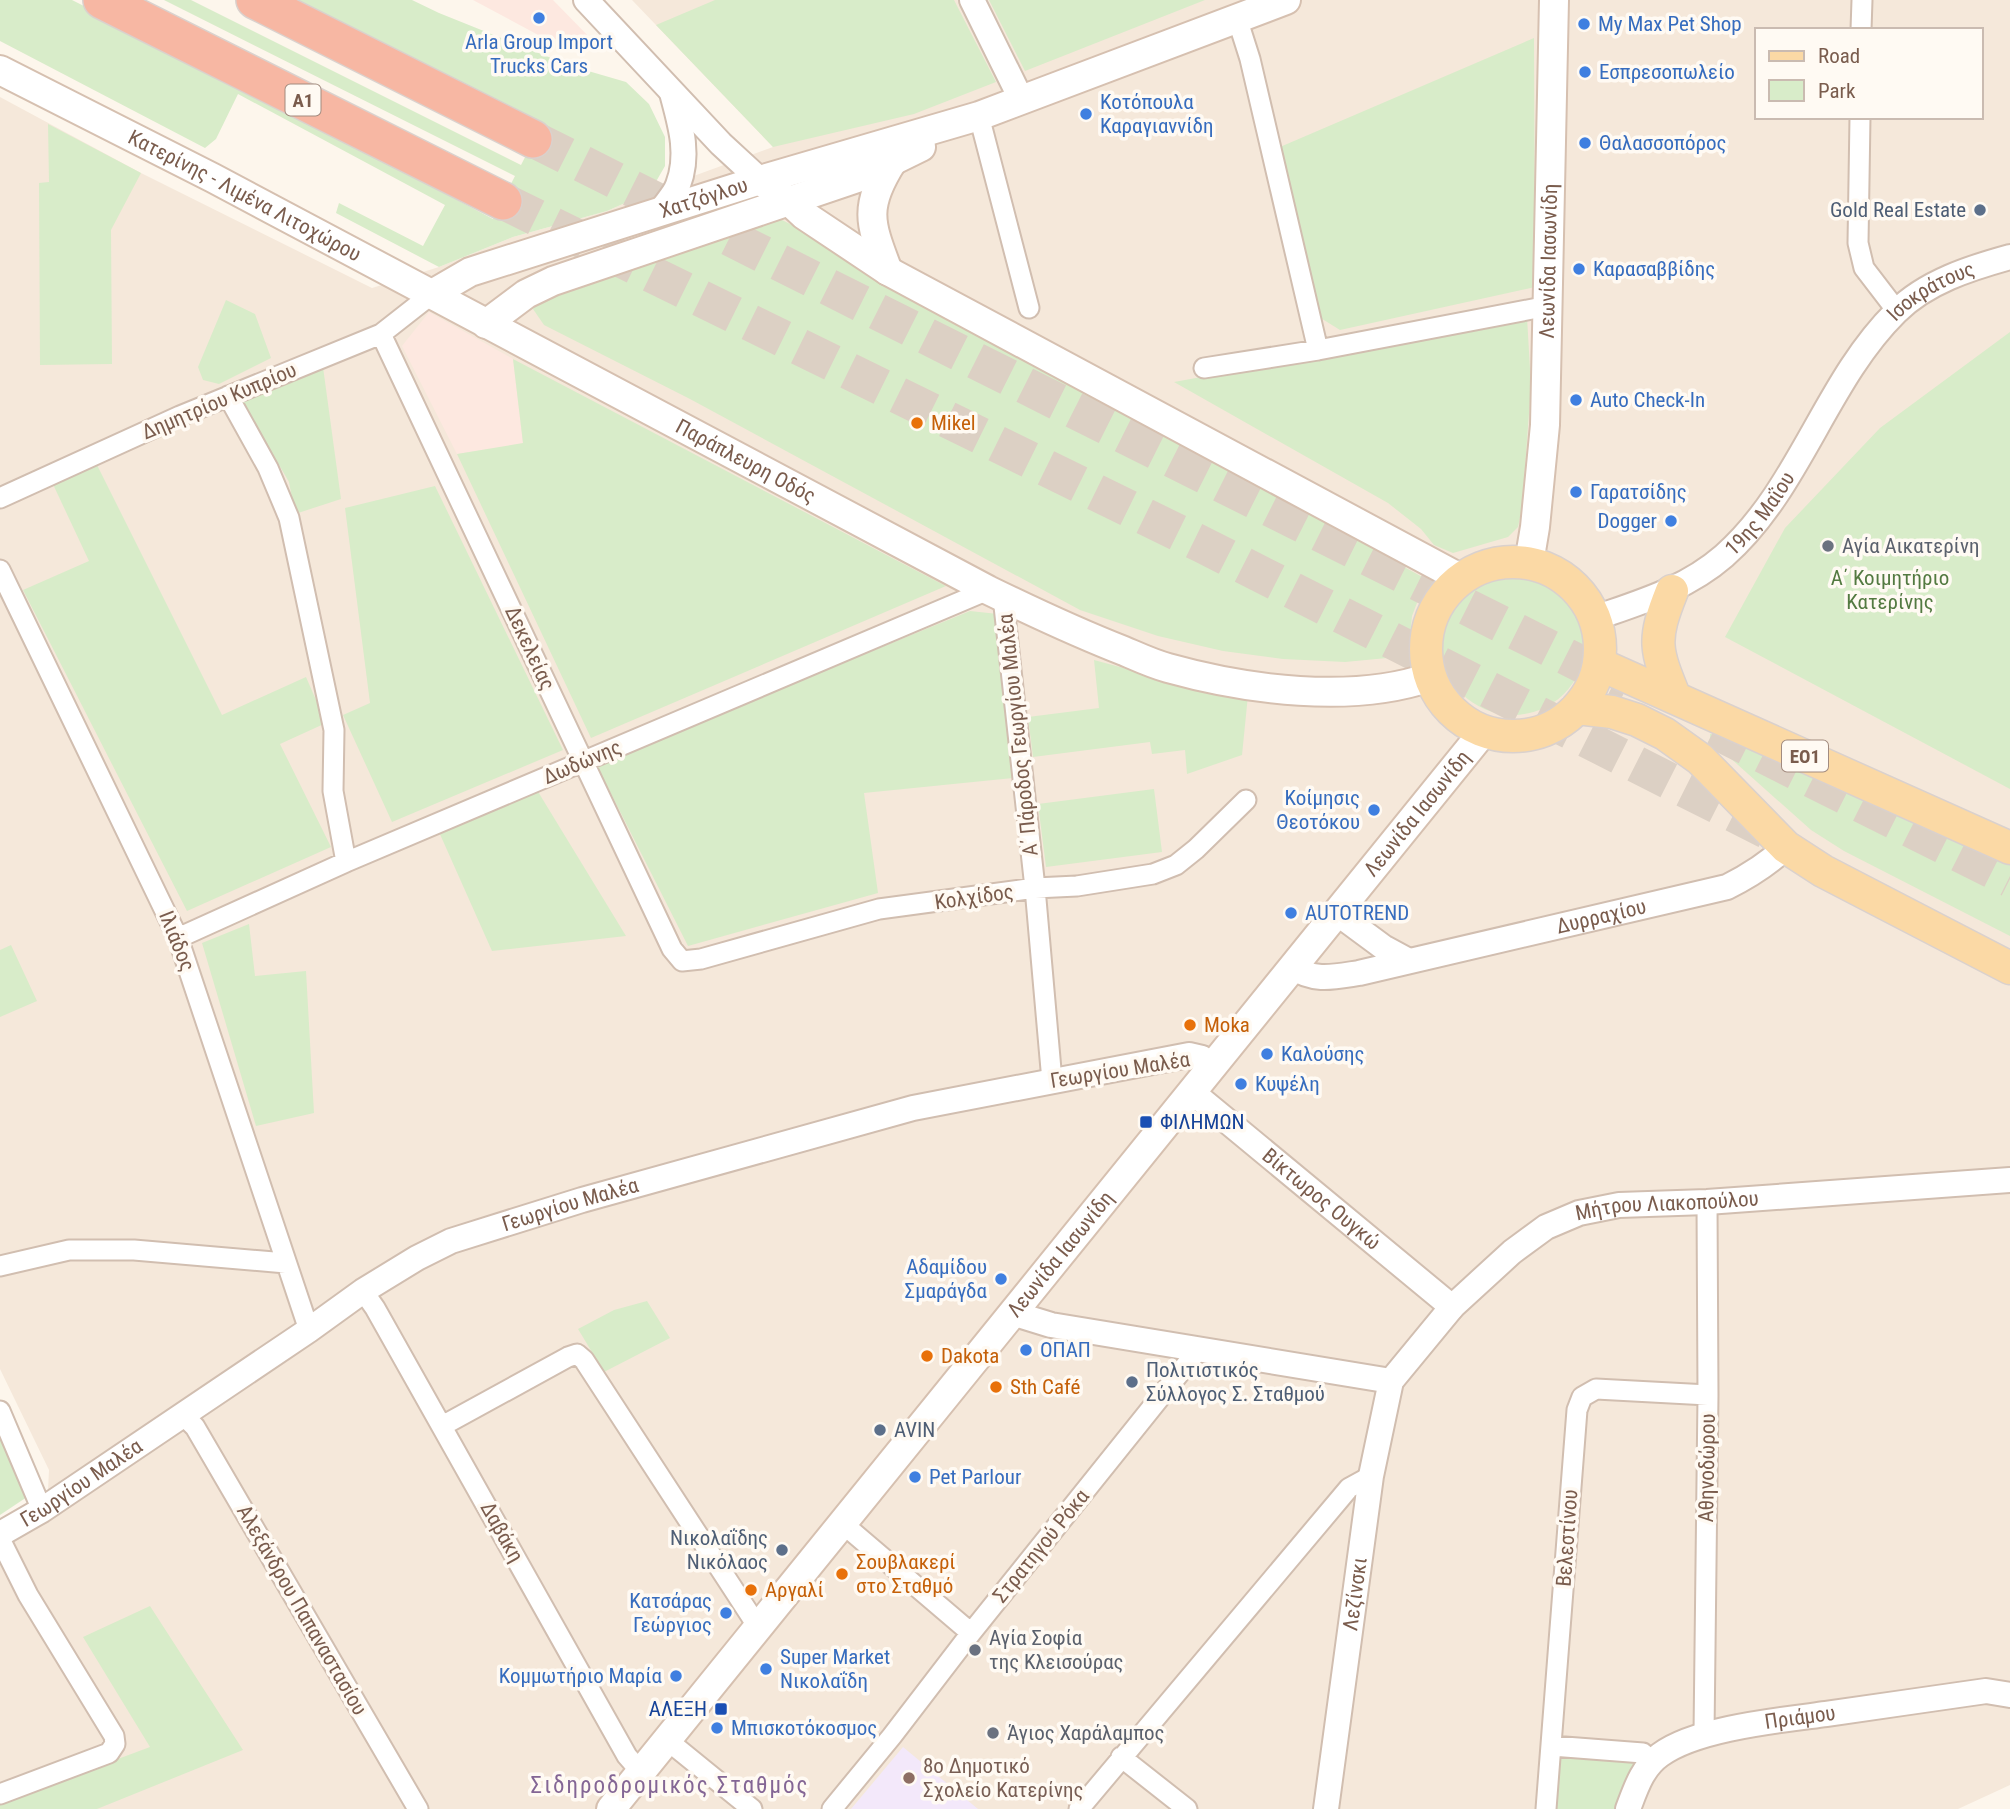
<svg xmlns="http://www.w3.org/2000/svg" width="2010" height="1809" font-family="'Roboto Condensed',sans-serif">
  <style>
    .residential { fill: #f5e8da; fill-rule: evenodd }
    .commercial { fill: #fde8e0 }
    .education { fill: #f3e8fa }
    .green { fill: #d8ecc9 }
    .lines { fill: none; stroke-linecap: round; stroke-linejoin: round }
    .motorway-tunnel { stroke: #dcd0c4; stroke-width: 37; stroke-dasharray: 37 18; stroke-linecap: butt }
    .minor-casing { stroke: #d1beb0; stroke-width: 23 }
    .tertiary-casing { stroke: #d1beb0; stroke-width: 28 }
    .secondary-casing { stroke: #d6c0b0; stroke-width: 32 }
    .primary-casing { stroke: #dad1cd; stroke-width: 35 }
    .motorway-casing { stroke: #dad1cd; stroke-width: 40 }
    .minor { stroke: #fff; stroke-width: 19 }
    .tertiary { stroke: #fff; stroke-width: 24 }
    .secondary { stroke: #fff; stroke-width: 28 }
    .primary { stroke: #fbd9a5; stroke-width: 32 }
    .motorway { stroke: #f7b7a3; stroke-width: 37 }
    .shop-dot { fill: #3f7fe0; stroke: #fffaf3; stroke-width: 2.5 }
    .service-dot { fill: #5c6f8a; stroke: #fffaf3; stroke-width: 2.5 }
    .food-dot { fill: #e8710a; stroke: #fffaf3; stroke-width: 2.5 }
    .worship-dot { fill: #6b7280; stroke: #fffaf3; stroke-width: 2.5 }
    .transit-dot { fill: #1a4fb4; stroke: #fffaf3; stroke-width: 2.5 }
    .education-dot { fill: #8d6e63; stroke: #fffaf3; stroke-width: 2.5 }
    .labels { text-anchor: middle; stroke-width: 7; stroke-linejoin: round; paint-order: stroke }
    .shield { fill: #fffaf3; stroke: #a28b7f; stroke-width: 2 }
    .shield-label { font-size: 19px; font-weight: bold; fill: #7a5c4d }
    .shop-label { font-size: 21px; fill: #366cbe; stroke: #fffaf3; text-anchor: start }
    .street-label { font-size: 21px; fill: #7a5c4d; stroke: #fffaf3 }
    .service-label { font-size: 21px; fill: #4e5e75; stroke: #fffaf3; text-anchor: end }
    .food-label { font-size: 21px; fill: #c56008; stroke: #fffaf3; text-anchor: start }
    .worship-label { font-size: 21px; fill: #5b616d; stroke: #fffaf3; text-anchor: start }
    .park-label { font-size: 21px; fill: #537a41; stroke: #fffaf3 }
    .transit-label { font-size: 21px; fill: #164399; stroke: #fffaf3; text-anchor: start }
    .education-label { font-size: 21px; fill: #785e54; stroke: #fffaf3; text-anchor: start }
    .neighbourhood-label { font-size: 23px; letter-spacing: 2px; fill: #846695; stroke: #fffaf3 }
  </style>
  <rect width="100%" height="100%" fill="#fdf6ec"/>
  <path class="residential" d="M632 0H2010V1785L1958 1809H0V1539L47 1510 49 1470 0 1369V97L141 173 372 288 439 267 513 237 607 211 650 192 773 147ZM1756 30H1980V117H1756Z"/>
  <path class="commercial" d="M473 0H553L597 45 542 37Z
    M429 312 513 359 523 444 457 454 402 346Z"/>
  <path class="education" d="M903 1747 978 1809H851Z"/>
  <path class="green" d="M0 0H72L225 77 493 219 515 176 164 0H191L521 165 541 126 292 0H412L439 13 571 66 626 82 649 104 665 137V166L650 192 607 211 513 237 439 267 336 213 339 203 423 246 445 205 238 94 216 139 205 148 0 41Z
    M715 0H954L996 82 914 114 773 147 656 25Z
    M989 0H1205L1025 71Z
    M1534 38 1535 287 1340 330 1319 317 1280 147Z
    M48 124 141 173 111 230 112 364 40 365 39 183 49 182Z
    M778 218 820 239 906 297 1110 399 1395 558 1406 568 1426 579 1412 616 1408 656 1345 662 1283 659 1223 651 1158 636 1080 610 690 399 544 325 533 309 534 302Z
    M226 300 255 314 271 358 219 384 203 380 198 367Z
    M1527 317 1531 386 1522 508 1518 527 1508 537 1453 553 1434 545 1421 529 1388 503 1174 382Z
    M2010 332V789L1725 637 1785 528 1880 428Z
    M513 359 894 559 946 586 591 738 457 454 523 443Z
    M323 367 341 499 295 514 289 482 242 401Z
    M95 461 222 715 306 677 326 723 280 744 331 847 187 911 23 590 89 561 51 480Z
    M435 486 563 750 392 822 343 715 370 703 345 508Z
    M1441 643a72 72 0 1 1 144 0a72 72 0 1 1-144 0Z
    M970 611 998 614 1013 778 864 793 878 893 688 946 596 764Z
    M1094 660 1164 679 1248 695 1242 755 1187 774 1185 750 1152 754 1150 742 1033 757 1028 717 1099 708Z
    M1716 733 2010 858V936L1844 851 1811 830 1710 740V734Z
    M1154 789 1162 852 1046 867 1038 804Z
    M537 790 626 936 492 951 439 832Z
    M249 924 255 976 306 971 314 1113 256 1126 202 943Z
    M11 945 37 1001 0 1017V950Z
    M647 1301 670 1338 604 1372 578 1329 614 1310Z
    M0 1432 27 1497 0 1515Z
    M150 1606 243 1750 97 1809H0V1803L150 1747 83 1637Z
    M1559 1756 1634 1762 1614 1809H1554Z"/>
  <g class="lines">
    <path class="motorway-tunnel" d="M533 139 1627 687
      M503 201 1203 545 1774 834
      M1714 730 2010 879"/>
    <g class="minor-casing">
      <path id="minor" d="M1237 18 1250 59 1318 350
        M1861 30 1862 0
        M979 116 1029 308
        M1860 117 1858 243 1864 268 1897 311
        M381 334 672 949 682 961 701 959 879 909 1035 888 1077 886 1153 874 1176 865 1196 849 1246 800
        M1204 368 1318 350 1548 306
        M228 396 268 468 289 518 334 730 333 791 346 862
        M0 498 180 416 381 334 432 294
        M0 570 178 938 309 1330
        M1003 597 1035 888 1052 1081
        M178 938 346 862 988 590
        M0 1266 69 1250H134L286 1263
        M363 1291 375 1308 627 1756 641 1772
        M0 1411 42 1510
        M182 1414 195 1427 418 1809
        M442 1426 568 1357 577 1354 584 1360 758 1627
        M842 1523 971 1633
        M0 1539 28 1595 114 1736 115 1744 109 1753 0 1794
        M1704 1734 1708 1395 1707 1202
        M667 1740 752 1809
        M1552 1746 1643 1753 1652 1763
        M1121 1757 1187 1809
        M832 1809 892 1736 971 1633 1198 1350
        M1079 1809 1349 1488 1371 1476
        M1546 1809 1577 1410 1582 1397 1596 1389 1708 1395"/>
    </g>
    <g class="tertiary-casing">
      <g id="tertiary">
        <path d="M586 0 721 144 760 180"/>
        <path d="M972 0 1021 99"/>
        <path d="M660 212C666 203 675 194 678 185 690 154 680 123 672 93"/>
        <path id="s1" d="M1595 618C1641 602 1686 589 1724 556 1800 489 1825 382 1896 312 1926 282 1970 268 2010 257"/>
        <path d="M1337 913 1383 947 1407 960"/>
        <path id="s2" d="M1292 967C1315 982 1333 977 1359 973L1727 887C1749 876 1768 864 1786 847"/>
        <path id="s3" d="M1192 1092 1452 1307"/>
        <path d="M1012 1313 1051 1325 1391 1381"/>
        <path id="s4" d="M0 1534 42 1510 309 1330 363 1291 417 1258 451 1241 582 1200 913 1108 1189 1055 1202 1058 1212 1066"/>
        <path id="s5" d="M1326 1809 1371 1476 1391 1381 1452 1307 1512 1252 1546 1227 1579 1213 1619 1205 1707 1202 2010 1180"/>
        <path id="s6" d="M1628 1809C1636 1788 1642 1768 1660 1755 1696 1728 1781 1720 1826 1714 1879 1706 1933 1699 1986 1691L2010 1695"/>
      </g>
    </g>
    <g class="secondary-casing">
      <g id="secondary">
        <path id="s7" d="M0 70 213 178 988 590C1033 612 1078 633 1124 651 1138 657 1153 664 1168 668 1247 690 1352 704 1430 677"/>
        <path d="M760 180 789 201 804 215 888 271 1462 579"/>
        <path d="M888 271C870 223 863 208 892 162"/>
        <path id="s8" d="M432 294 470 272 760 180 979 116 1286 0"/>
        <path d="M486 324 526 294 553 281 860 177 921 147"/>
        <path id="s9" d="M1529 563 1535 527 1545 425 1554 0"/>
        <path id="s10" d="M611 1809 1484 731"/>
      </g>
    </g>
    <g class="primary-casing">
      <path id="primary" d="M1426 649a87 87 0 1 1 174 0a87 87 0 1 1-174 0Z
        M1672 591C1652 641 1655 649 1675 698
        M1599 664 2010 848
        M1577 708 1612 712 1637 720 1665 734 1700 759 1786 847 1823 871 2010 968"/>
    </g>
    <g class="motorway-casing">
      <path id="motorway" d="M102 0 503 201
        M255 0 533 139"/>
    </g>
    <use href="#minor" class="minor"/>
    <use href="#tertiary" class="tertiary"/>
    <use href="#secondary" class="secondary"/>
    <use href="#primary" class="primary"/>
    <use href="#motorway" class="motorway"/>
  </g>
  <g class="shop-dot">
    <circle cx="539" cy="18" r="7"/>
    <circle cx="1584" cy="24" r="7"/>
    <circle cx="1585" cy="72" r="7"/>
    <circle cx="1086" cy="114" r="7"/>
    <circle cx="1585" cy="143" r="7"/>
    <circle cx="1579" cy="269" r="7"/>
    <circle cx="1576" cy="400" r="7"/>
    <circle cx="1576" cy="492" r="7"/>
    <circle cx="1671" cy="521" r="7"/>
    <circle cx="1374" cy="810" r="7"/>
    <circle cx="1291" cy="913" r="7"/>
    <circle cx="1267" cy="1054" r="7"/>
    <circle cx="1241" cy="1084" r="7"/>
    <circle cx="1001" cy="1279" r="7"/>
    <circle cx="1026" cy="1350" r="7"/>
    <circle cx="915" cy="1477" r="7"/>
    <circle cx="726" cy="1613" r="7"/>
    <circle cx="766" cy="1669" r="7"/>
    <circle cx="676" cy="1676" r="7"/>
    <circle cx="717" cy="1728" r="7"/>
  </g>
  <g class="service-dot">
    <circle cx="1980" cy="210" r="7"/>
    <circle cx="1132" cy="1382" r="7"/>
    <circle cx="880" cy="1430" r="7"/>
    <circle cx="782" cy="1550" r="7"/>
  </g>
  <g class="food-dot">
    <circle cx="917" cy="423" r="7"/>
    <circle cx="1190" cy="1025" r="7"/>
    <circle cx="927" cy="1356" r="7"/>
    <circle cx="996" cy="1387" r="7"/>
    <circle cx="842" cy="1574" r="7"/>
    <circle cx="751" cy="1590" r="7"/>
  </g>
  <g class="worship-dot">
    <circle cx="1828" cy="546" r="7"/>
    <circle cx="975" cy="1650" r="7"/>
    <circle cx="993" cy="1733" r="7"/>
  </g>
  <g class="transit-dot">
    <rect x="1139" y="1115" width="14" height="14" rx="3.5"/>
    <rect x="714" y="1702" width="14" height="14" rx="3.5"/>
  </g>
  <circle class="education-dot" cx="909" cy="1778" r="7"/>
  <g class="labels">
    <g class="shield">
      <rect x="285.5" y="84.5" width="35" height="31" rx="5"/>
      <rect x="1782" y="740.5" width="46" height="31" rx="5"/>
    </g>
    <g class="shield-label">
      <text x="303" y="107">Α1</text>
      <text x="1805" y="763">ΕΟ1</text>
    </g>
    <g class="shop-label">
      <text x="1598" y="31">My Max Pet Shop</text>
      <text x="539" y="49" text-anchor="middle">Arla Group Import<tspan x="539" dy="24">Trucks Cars</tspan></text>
      <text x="1599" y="79">Εσπρεσοπωλείο</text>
      <text x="1100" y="109">Κοτόπουλα<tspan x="1100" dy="24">Καραγιαννίδη</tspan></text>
      <text x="1599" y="150">Θαλασσοπόρος</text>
      <text x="1593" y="276">Καρασαββίδης</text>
      <text x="1590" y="407">Auto Check-In</text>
      <text x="1590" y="499">Γαρατσίδης</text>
      <text x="1657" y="528" text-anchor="end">Dogger</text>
      <text x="1360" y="805" text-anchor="end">Κοίμησις<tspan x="1360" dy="24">Θεοτόκου</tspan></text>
      <text x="1305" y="920">AUTOTREND</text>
      <text x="1281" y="1061">Καλούσης</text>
      <text x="1255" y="1091">Κυψέλη</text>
      <text x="987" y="1274" text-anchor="end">Αδαμίδου<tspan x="987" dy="24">Σμαράγδα</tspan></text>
      <text x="1040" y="1357">ΟΠΑΠ</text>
      <text x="929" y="1484">Pet Parlour</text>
      <text x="712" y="1608" text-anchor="end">Κατσάρας<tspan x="712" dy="24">Γεώργιος</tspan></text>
      <text x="780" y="1664">Super Market<tspan x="780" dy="24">Νικολαΐδη</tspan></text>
      <text x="662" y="1683" text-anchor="end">Κομμωτήριο Μαρία</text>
      <text x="731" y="1735">Μπισκοτόκοσμος</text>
    </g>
    <g class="street-label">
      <text dy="7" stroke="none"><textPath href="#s7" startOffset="275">Κατερίνης - Λιμένα Λιτοχώρου</textPath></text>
      <text dy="7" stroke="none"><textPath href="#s8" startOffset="289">Χατζόγλου</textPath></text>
      <text dy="7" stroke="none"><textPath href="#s9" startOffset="303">Λεωνίδα Ιασωνίδη</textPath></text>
      <text dy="7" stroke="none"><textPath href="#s1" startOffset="485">Ισοκράτους</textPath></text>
      <text transform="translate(219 401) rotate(-23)" y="7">Δημητρίου Κυπρίου</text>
      <text dy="7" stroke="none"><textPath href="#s7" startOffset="842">Παράπλευρη Οδός</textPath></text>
      <text dy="7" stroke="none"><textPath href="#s1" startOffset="200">19ης Μαΐου</textPath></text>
      <text transform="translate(530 648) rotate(65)" y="7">Δεκελείας</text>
      <text transform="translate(1018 735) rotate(-96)" y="7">Α΄ Πάροδος Γεωργίου Μαλέα</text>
      <text transform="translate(582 762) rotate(-23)" y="7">Δωδώνης</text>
      <text dy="7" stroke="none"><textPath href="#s10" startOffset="1281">Λεωνίδα Ιασωνίδη</textPath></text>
      <text transform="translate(974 897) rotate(-8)" y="7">Κολχίδος</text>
      <text dy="7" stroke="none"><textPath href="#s2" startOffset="318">Δυρραχίου</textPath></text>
      <text transform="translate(177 941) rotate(68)" y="7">Ιλιάδος</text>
      <text transform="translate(1120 1070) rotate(-9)" y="7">Γεωργίου Μαλέα</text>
      <text dy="7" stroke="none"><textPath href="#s3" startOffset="168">Βίκτωρος Ουγκώ</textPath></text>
      <text dy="7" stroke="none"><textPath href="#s4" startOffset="663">Γεωργίου Μαλέα</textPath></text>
      <text dy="7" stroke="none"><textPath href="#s5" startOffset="777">Μήτρου Λιακοπούλου</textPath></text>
      <text dy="7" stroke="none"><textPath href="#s10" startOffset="714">Λεωνίδα Ιασωνίδη</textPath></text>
      <text transform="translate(1707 1468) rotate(-89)" y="7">Αθηνοδώρου</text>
      <text dy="7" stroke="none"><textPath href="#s4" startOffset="96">Γεωργίου Μαλέα</textPath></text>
      <text transform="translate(502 1532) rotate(61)" y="7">Δαβάκη</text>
      <text transform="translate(1567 1538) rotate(-86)" y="7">Βελεστίνου</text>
      <text transform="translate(1041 1546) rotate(-51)" y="7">Στρατηγού Ρόκα</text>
      <text dy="7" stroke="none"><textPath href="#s5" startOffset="217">Λεζίνσκι</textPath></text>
      <text transform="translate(302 1610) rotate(60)" y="7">Αλεξάνδρου Παπαναστασίου</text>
      <text dy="7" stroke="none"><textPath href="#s6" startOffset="210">Πριάμου</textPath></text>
    </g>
    <g class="service-label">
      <text x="1966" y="217">Gold Real Estate</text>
      <text x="1146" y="1377" text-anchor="start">Πολιτιστικός<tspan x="1146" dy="24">Σύλλογος Σ. Σταθμού</tspan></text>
      <text x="894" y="1437" text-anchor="start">AVIN</text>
      <text x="768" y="1545">Νικολαΐδης<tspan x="768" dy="24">Νικόλαος</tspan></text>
    </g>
    <g class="food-label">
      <text x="931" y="430">Mikel</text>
      <text x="1204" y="1032">Moka</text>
      <text x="941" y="1363">Dakota</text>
      <text x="1010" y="1394">Sth Café</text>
      <text x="856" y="1569">Σουβλακερί<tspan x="856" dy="24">στο Σταθμό</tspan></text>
      <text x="765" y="1597">Αργαλί</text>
    </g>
    <g class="worship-label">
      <text x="1842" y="553">Αγία Αικατερίνη</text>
      <text x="989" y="1645">Αγία Σοφία<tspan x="989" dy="24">της Κλεισούρας</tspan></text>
      <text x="1007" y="1740">Άγιος Χαράλαμπος</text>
    </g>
    <g class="park-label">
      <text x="1890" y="585">Α΄ Κοιμητήριο<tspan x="1890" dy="24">Κατερίνης</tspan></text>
    </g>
    <g class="transit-label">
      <text x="1160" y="1129">ΦΙΛΗΜΩΝ</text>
      <text x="707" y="1716" text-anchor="end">ΑΛΕΞΗ</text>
    </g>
    <g class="education-label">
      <text x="923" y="1773">8ο Δημοτικό<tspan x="923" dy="24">Σχολείο Κατερίνης</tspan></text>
    </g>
    <g class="neighbourhood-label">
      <text x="670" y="1793">Σιδηροδρομικός Σταθμός</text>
    </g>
  </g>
  <rect x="1755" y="28" width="228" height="91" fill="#fffaf3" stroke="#cabbb1" stroke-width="2"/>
  <rect x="1769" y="51" width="35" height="10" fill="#fbd9a5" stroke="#cabbb1" stroke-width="2"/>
  <text x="1818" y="63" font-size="21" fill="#7a5c4d">Road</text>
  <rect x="1769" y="80" width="35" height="21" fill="#d8ecc9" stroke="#cabbb1" stroke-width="2"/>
  <text x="1818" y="98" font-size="21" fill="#7a5c4d">Park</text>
</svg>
